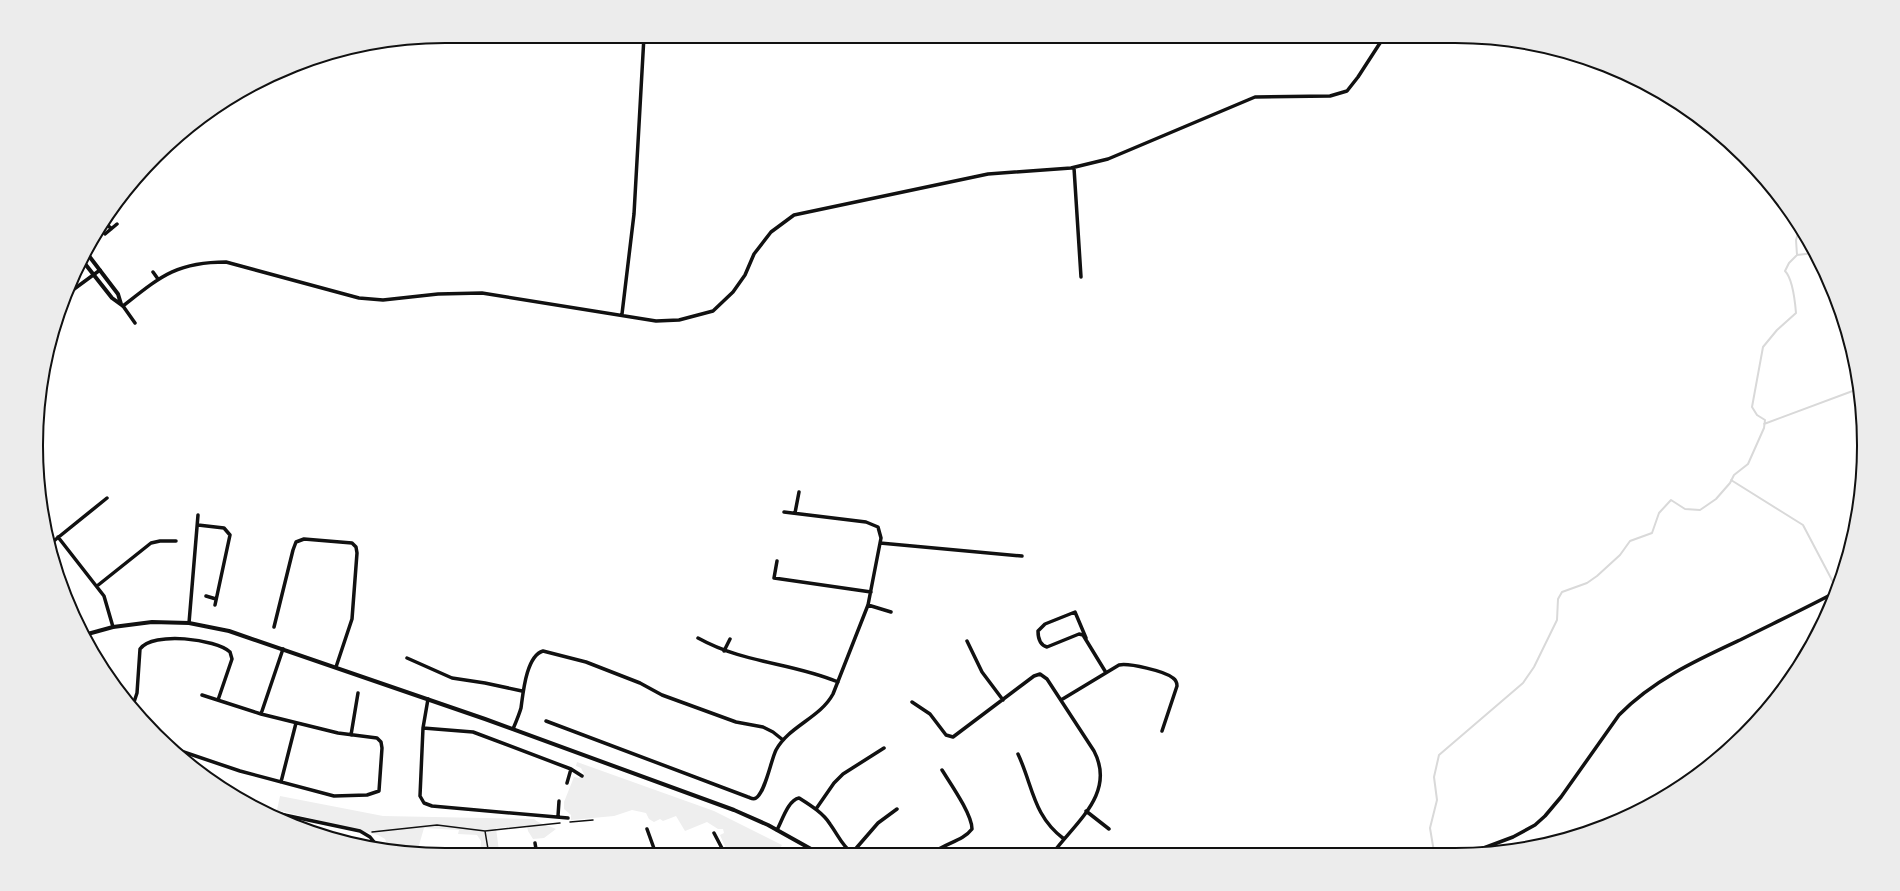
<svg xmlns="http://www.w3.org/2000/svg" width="1900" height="891" font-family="'Fira Sans',sans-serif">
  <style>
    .green { fill: #eee }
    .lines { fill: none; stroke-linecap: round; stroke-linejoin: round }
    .stream { stroke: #d9d9d9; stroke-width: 2 }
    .path { stroke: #111; stroke-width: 1.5 }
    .minor { stroke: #111; stroke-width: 3.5 }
    .tertiary { stroke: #111; stroke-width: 4 }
    .rim { fill: none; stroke: #111; stroke-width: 2 }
  </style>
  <rect width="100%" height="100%" fill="#fff"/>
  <path class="green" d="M577 762 714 811 782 845 776 854H731L728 853 720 835 724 833 723 829H718L707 822 685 831 676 816 663 821 660 819 654 822 649 819 646 813 632 810 614 816 571 820V815L564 809V802L574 777 579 778 584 774 581 768 576 766Z
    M280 796 383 816 534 819C541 825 548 825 556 829L544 838 533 839 528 831 527 826 496 828 499 851 491 853V855H480L481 841 477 835 458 834 459 830 424 828 417 852 389 849 385 839 378 835 277 810Z"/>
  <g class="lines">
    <path class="stream" d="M1797 255 1814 253
      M1764 424 1858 389
      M1731 480 1803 525 1833 582
      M1434 852 1430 828 1437 800 1434 777 1439 755 1523 683 1534 667 1557 620 1558 599 1562 592 1587 583 1597 576 1620 555 1630 541 1652 533 1659 513 1671 500 1685 509 1700 510 1716 499 1730 483 1734 475 1748 464 1764 428 1765 420 1757 415 1752 407 1763 347 1777 330 1796 313C1795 301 1793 279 1785 271L1789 263 1797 255 1796 240 1800 227"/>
    <path class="path" d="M570 822 593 820
      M485 831 560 823
      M372 832 437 825 485 831 489 855"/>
    <path class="minor" d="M1074 168 1081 277
      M105 221 111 229
      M105 234 117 224
      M153 272 158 279
      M66 295 100 270
      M622 314 634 214 644 36
      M135 323 123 306C160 277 176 262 226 262L359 298 383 300 438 294 482 293 656 321 679 320 713 311 733 292 745 275 754 254 771 232 794 215 988 174 1071 168 1108 159 1255 97 1330 96 1347 91 1358 77 1380 43 1396 36
      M37 467 41 465
      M795 513 799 492
      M198 525 224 528 230 535 215 605
      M58 537 104 596 113 627
      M880 543 1022 556
      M50 544 107 498
      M777 561 774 578 871 592
      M97 586 151 543 160 541H176
      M206 596 216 599
      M868 605 891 612
      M189 623 198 515
      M274 627 293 550 296 542 304 539 352 543 356 547 357 553 352 619 336 667
      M698 638C745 664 790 662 838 682
      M1086 638 1075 612 1045 624 1038 631C1038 638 1040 645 1047 647L1079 634 1083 635 1105 671
      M967 641 982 672 1003 700
      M724 651 730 639
      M407 658 452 678 485 683 522 691
      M428 699 423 728 420 796 424 803 432 806 568 818
      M1061 700 1119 665C1129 663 1165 671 1173 678 1176 680 1177 683 1177 686L1162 731
      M912 702 930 714 946 735 953 737 1034 676 1040 674 1047 679 1094 751C1116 793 1076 822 1053 853
      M132 708 137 693 140 649C153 631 216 639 230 652L232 659 218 700
      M261 714 283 649
      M546 721 748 797C751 798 753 800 756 798 765 793 771 760 776 750 789 726 820 718 833 694L868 605 881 538 878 527 866 522 784 512
      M423 728 473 732 571 769 582 776
      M513 729C516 722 519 715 521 708 523 694 526 656 543 651L586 662 640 683 662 695 736 722 763 727 773 732 783 740
      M351 735 358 693
      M169 747 240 771 334 796 367 795 379 791 382 748 381 742 377 738 338 733 261 714 202 695
      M1018 754C1033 786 1033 816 1064 839
      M281 782 296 723
      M567 783 571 769
      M816 809 834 783 843 774 884 748
      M261 810 360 831 370 837 379 848
      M1086 811 1109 829
      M558 816 559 801
      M647 829 656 854
      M777 830C782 821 788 800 799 798 810 805 823 813 830 824 838 835 842 846 853 854
      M714 833 725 854
      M535 843 537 855
      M1473 852 1513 837 1535 825 1545 816 1561 797 1619 715C1653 680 1697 660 1740 640 1772 624 1804 609 1836 592
      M429 853V850
      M852 853 878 823 897 809
      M933 853C945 843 963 841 972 829 972 814 950 783 942 770"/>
    <path class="tertiary" d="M86 252 118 294 121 304
      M82 260 112 298 123 306
      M84 635 113 627 152 622 189 623 229 631 485 719 734 810 768 825 820 854"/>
  </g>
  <path d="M0 0H1900V891H0ZM445 43H1455A402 402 0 0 1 1857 445V446A402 402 0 0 1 1455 848H445A402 402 0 0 1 43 446V445A402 402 0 0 1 445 43Z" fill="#ececec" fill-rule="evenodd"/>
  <path class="rim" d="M445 43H1455A402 402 0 0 1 1857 445V446A402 402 0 0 1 1455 848H445A402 402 0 0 1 43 446V445A402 402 0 0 1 445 43Z"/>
</svg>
